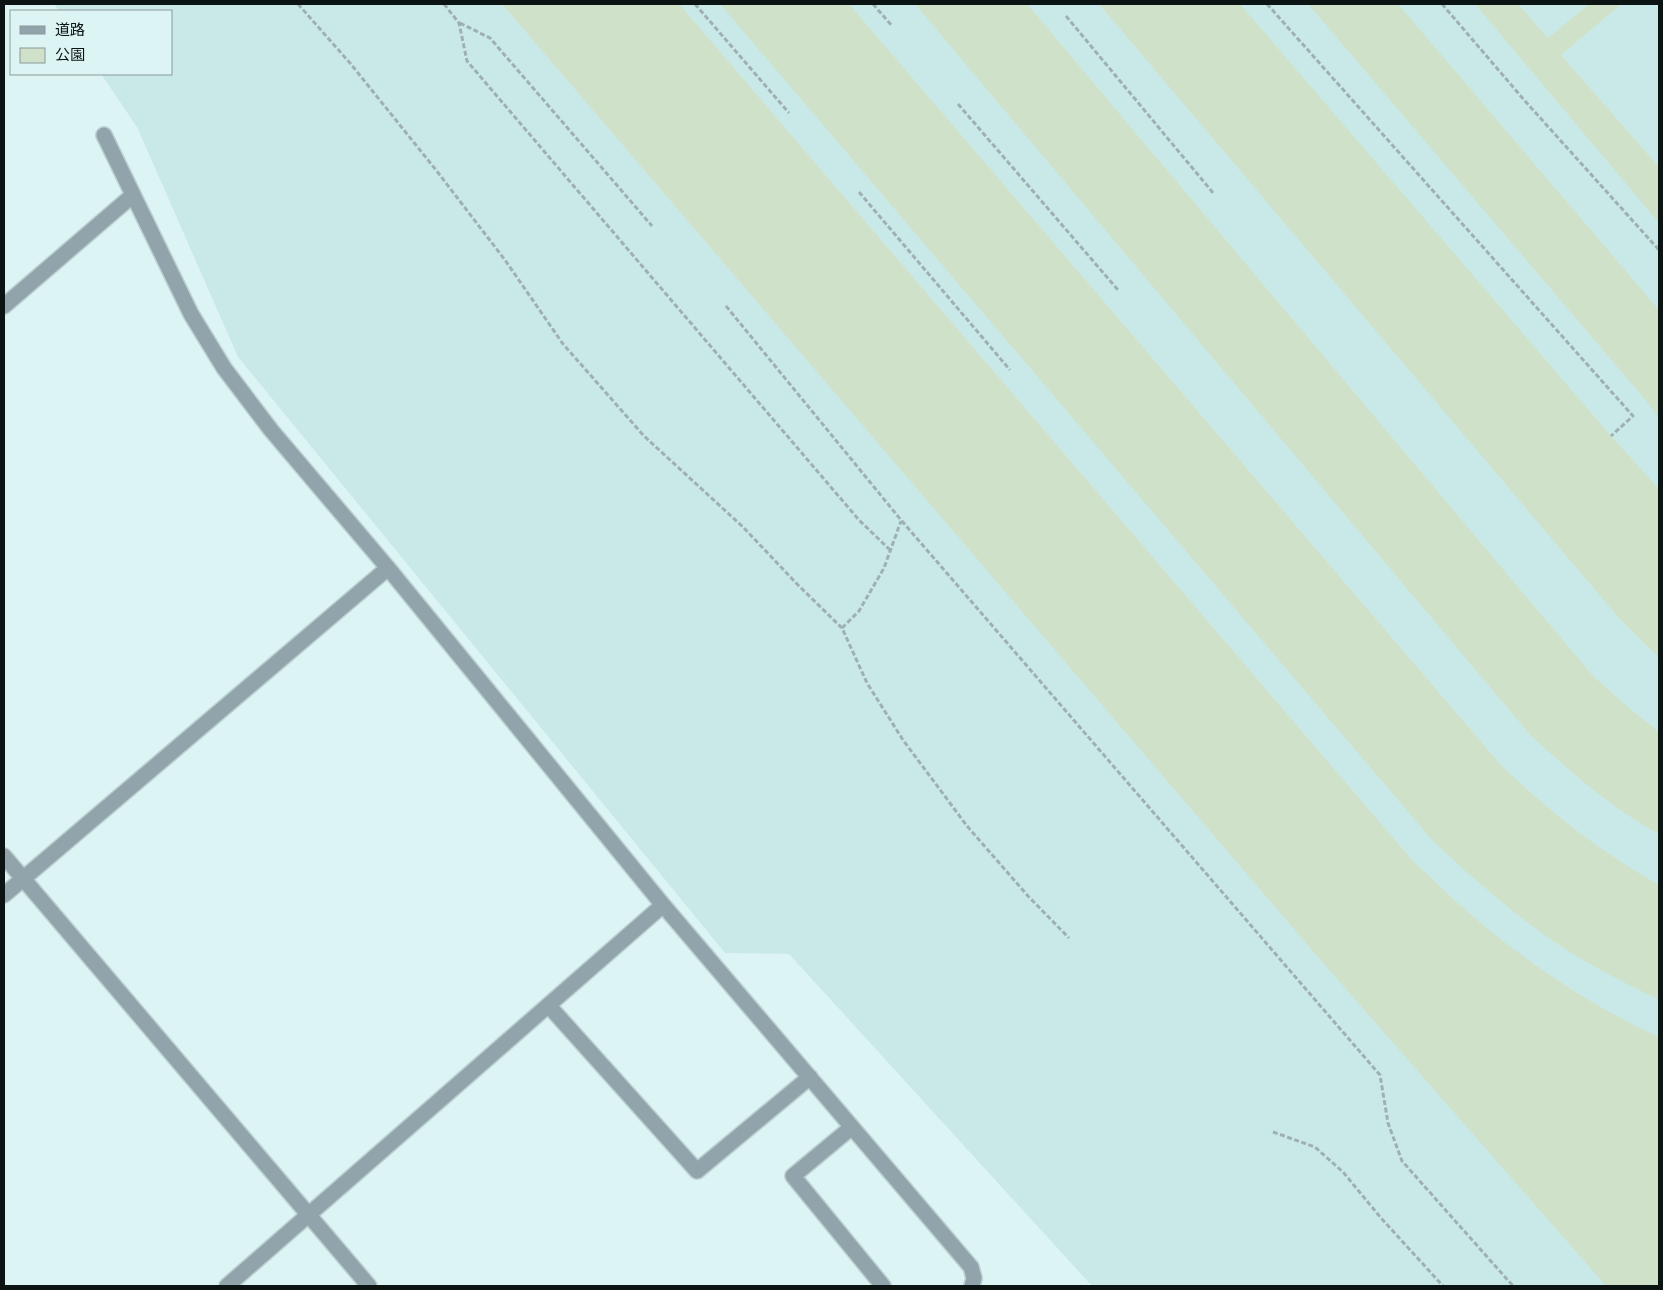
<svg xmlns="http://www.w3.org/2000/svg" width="1663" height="1290" font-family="'Public Sans','Noto Sans JP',sans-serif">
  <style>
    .built { fill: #c9e9e8 }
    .park { fill: #d0e1ca }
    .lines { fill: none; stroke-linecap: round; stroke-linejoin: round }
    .minor-casing { stroke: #bbd0d0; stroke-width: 18 }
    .path { stroke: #9eb0b0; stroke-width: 3; stroke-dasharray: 5 2.5; stroke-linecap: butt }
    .minor { stroke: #91a4ab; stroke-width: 15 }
  </style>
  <rect width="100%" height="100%" fill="#ddf4f4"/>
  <path class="built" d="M54 4H1659V1286H1092L789 954 725 953 238 357 137 127 101 74H171V11H59Z"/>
  <path class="park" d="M502 4H679L1413 861C1441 887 1468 914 1498 937 1548 976 1602 1011 1659 1037V1286H1606L1317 956Z
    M720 4H849L1501 765C1551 813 1599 851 1659 885V1000C1627 984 1595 968 1565 949 1517 917 1474 880 1432 840Z
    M915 4H1027L1593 676 1629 708 1659 732V834C1612 809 1571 772 1531 736Z
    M1099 4H1240L1611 436 1659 489V658L1618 617Z
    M1308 4H1398L1659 310V418L1643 397Z
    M1475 4H1518L1548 38 1589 4H1621L1561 55 1659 167V223Z"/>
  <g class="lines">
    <g class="minor-casing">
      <path id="minor" d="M104 135 191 314 224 368 271 430 388 568 663 905 971 1267 974 1278 972 1286
        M4 306 133 195
        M4 856 369 1286
        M4 895 388 568
        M549 1006 697 1171 810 1077
        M852 1127 793 1176 883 1286
        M227 1286 663 905"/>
    </g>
    <path class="path" d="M298 4 350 63 436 170 505 260 563 344 644 436 743 527 797 584 842 628 867 683 903 740 967 826 1028 896 1069 938
      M444 4 459 23 467 61 859 520 890 550
      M695 4 789 113
      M873 4 892 26
      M1267 4 1633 416 1611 436
      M1442 4 1525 101 1659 250
      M1066 16 1214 194
      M460 23 490 38 652 226
      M958 104 1118 290
      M859 192 1010 370
      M726 306 901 520 1380 1075 1388 1123 1402 1161 1513 1286
      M842 628 859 611 884 568 901 521
      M1273 1132 1315 1147 1343 1172 1381 1218 1443 1286"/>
    <use href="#minor" class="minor"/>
  </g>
  <rect width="1663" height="1290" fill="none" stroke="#0b1313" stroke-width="10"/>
  <rect x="10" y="10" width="162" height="65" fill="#ddf4f4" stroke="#899a9a"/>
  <rect x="20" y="26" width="25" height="8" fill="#91a4ab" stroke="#899a9a"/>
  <text x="55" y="35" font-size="15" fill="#0b1313">道路</text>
  <rect x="20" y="48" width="25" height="15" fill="#d0e1ca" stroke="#899a9a"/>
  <text x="55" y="60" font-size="15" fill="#0b1313">公園</text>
</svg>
